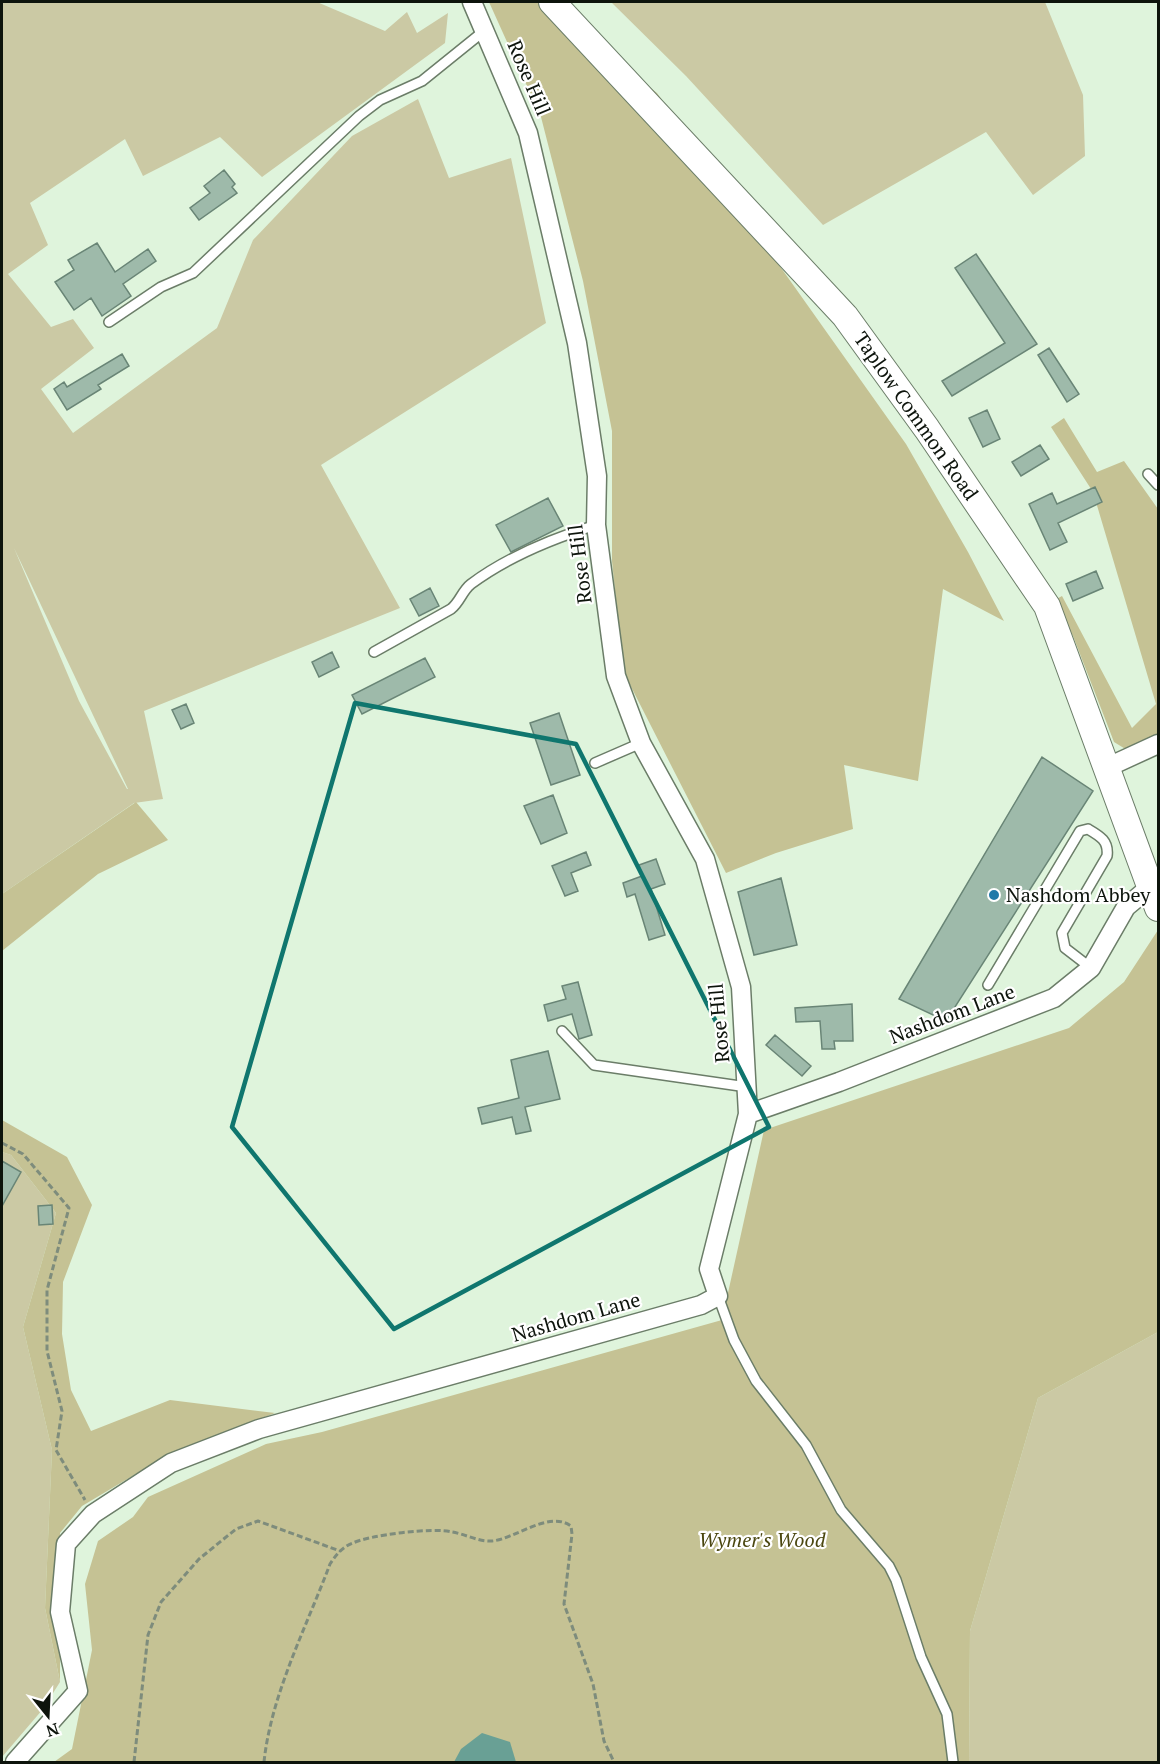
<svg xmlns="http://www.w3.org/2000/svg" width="1160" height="1764" font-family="'PT Serif',serif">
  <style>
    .green { fill: #cbc9a4; fill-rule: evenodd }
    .forest { fill: #c5c294 }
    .water { fill: #69a095 }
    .building { fill: #9ebaaa; stroke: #698576; stroke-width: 1.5 }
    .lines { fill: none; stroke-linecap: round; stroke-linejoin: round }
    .lane-casing { stroke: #6b7d68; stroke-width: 12 }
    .street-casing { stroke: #6b7d68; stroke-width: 21 }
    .secondary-casing { stroke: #6b7d68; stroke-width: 28 }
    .path { stroke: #7e8c7c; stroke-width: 3; stroke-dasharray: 6 3; stroke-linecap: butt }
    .lane { stroke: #fff; stroke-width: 9 }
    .street { stroke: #fff; stroke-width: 18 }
    .secondary { stroke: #fff; stroke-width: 26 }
    .marked { fill: none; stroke: #0f766e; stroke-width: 4.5; stroke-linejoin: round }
    .poi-dot { fill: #2079a8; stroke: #fff; stroke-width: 2 }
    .labels { text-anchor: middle; stroke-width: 4.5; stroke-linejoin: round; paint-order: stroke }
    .street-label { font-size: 20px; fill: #0d140c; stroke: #fff }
    .poi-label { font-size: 20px; fill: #0d140c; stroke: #fff; text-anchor: start }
    .park-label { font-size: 20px; font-style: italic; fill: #4b4710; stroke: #fff }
  </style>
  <rect width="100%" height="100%" fill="#dff4dc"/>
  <path class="green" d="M2 2H317L385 31 407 12 417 33 448 13 445 43 262 177 220 137 143 176 125 139 30 203 48 245 8 274 51 327 73 319 94 348 41 389 73 433 217 328 253 240 352 136 418 99 449 178 511 158 546 323 321 465 400 608 144 711 163 799 134 803 2 894ZM14 548 128 789H127L79 701Z
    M611 2H1045L1083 95 1085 156 1033 195 986 132 823 225 686 76Z
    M2 1152 11 1155 56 1213 23 1327 52 1450 45 1608 60 1682 43 1709 2 1757Z
    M1158 1332V1762H969L970 1631 1038 1398Z"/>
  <path class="forest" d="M489 2H541L657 93 906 444 968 552 1004 621 943 589 918 781 844 765 853 829 776 853 726 873 623 671 612 561V431L583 281 541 117Z
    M1064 418 1097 472 1124 461 1158 509V737L1127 750 1114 742 1073 636 1053 601 1062 596 1132 728 1156 704 1093 492 1051 427Z
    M136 802 168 840 98 874 2 951V894Z
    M1158 930V1332L1038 1398 970 1631 969 1762H54L72 1749 92 1650 85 1584 98 1541 133 1517 148 1497 266 1444 322 1432 722 1320 764 1130 1069 1028 1124 982Z
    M2 1120 67 1157 92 1205 63 1282 62 1334 71 1390 91 1431 170 1400 275 1413 166 1456 82 1506 60 1533V1682L45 1608 52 1450 23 1327 56 1213 11 1155 2 1152Z"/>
  <path class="water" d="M482 1733 510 1742 516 1762H454L461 1749Z"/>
  <path class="building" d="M224 170 235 184 232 187 237 193 199 220 190 208 210 193 204 186Z
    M97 243 115 272 148 249 156 261 123 284 131 296 102 316 91 298 74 310 55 282 74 270 68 260Z
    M976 254 1037 344 952 396 942 381 1005 343 955 268Z
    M1049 348 1079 394 1067 402 1038 355Z
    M122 354 129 366 98 385 101 389 67 410 54 389 64 382 67 387Z
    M987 410 1000 439 983 447 969 418Z
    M1040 445 1049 459 1021 476 1012 462Z
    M1095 487 1102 502 1058 523 1067 542 1050 550 1029 504 1052 493 1057 504Z
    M548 498 563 526 511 552 496 525Z
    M1096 571 1103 588 1073 601 1066 584Z
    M430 588 439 606 419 616 410 599Z
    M332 652 339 667 319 677 312 662Z
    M425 658 435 677 362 714 352 695Z
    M186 704 194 723 181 729 172 710Z
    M559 713 580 775 551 785 530 723Z
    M1042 757 1093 791 946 1021 899 999Z
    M553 795 567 833 541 844 524 806Z
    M586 852 591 865 571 873 578 891 565 896 552 866Z
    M656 859 665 884 651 889 665 935 649 940 635 894 627 897 623 883 642 876 639 865Z
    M781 878 797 945 754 955 738 892Z
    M578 982 592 1035 579 1039 572 1014 548 1021 544 1005 566 999 562 986Z
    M852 1004 853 1041H834L835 1049H822L820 1021 796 1022 795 1008Z
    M775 1035 811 1066 802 1076 766 1045Z
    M548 1051 560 1099 525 1107 531 1131 516 1134 512 1117 482 1124 478 1108 519 1098 511 1060Z
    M2 1161 21 1172 2 1206Z
    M52 1205 53 1224 39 1225 38 1206Z"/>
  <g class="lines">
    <g class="lane-casing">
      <path id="lane" d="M109 322 161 287 193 273 359 116 380 100 422 81 484 31
        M1148 474 1158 485
        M374 652 451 609C460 602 462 591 471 584 506 558 554 538 596 525
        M595 763 641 743
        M988 985 1080 831 1088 829C1100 836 1109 841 1107 856L1062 933 1065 948 1091 968
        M562 1031 594 1065 747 1087
        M718 1296 734 1340 756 1381 806 1445 841 1510 889 1566 896 1580 921 1657 947 1714 953 1762"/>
    </g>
    <g class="street-casing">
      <path id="street" d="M472 2 528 133 577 343 597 476 596 525 616 676 641 743 705 859 741 987 748 1114
        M1108 767 1158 744
        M15 1762 78 1691 60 1612 66 1544 93 1514 171 1463 259 1429 701 1305 718 1296 709 1269 748 1114 839 1082 1054 998 1091 968 1126 907 1150 887"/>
    </g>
    <g class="secondary-casing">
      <path id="secondary" d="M552 2 845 316 927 429 1047 606 1158 908"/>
    </g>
    <path class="path" d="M2 1143 23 1154 69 1208 47 1290V1351L62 1411 56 1450 85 1500
      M134 1762 148 1635 161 1602 199 1559 236 1529 258 1521 340 1551
      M264 1762C271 1695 306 1628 330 1564 336 1555 342 1547 353 1543 369 1535 435 1527 452 1532 465 1534 479 1542 492 1541 515 1539 549 1510 571 1526L572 1534 564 1604 593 1684 604 1741 614 1762"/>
    <use href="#lane" class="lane"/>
    <use href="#street" class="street"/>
    <use href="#secondary" class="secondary"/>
  </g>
  <path class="marked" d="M355 703 576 744 769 1127 394 1329 232 1127Z"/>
  <circle class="poi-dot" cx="994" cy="895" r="6"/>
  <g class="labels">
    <g class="street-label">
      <text transform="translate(529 78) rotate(67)" y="7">Rose Hill</text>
      <text transform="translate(916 416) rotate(55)" y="7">Taplow Common Road</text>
      <text transform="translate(580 564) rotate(-97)" y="7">Rose Hill</text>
      <text transform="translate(952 1014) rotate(-21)" y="7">Nashdom Lane</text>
      <text transform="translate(719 1023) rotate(-95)" y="7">Rose Hill</text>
      <text transform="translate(576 1317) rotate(-16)" y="7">Nashdom Lane</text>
    </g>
    <g class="poi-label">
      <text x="1006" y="902">Nashdom Abbey</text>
    </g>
    <g class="park-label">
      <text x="762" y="1547">Wymer's Wood</text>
    </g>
  </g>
  <rect width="1160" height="1764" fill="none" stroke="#0d140c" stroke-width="6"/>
  <g transform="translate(48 1716) rotate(162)" stroke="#ffffff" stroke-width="4.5" paint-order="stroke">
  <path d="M0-4.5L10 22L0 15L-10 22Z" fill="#0d140c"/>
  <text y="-9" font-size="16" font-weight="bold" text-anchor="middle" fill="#0d140c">N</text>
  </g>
</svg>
